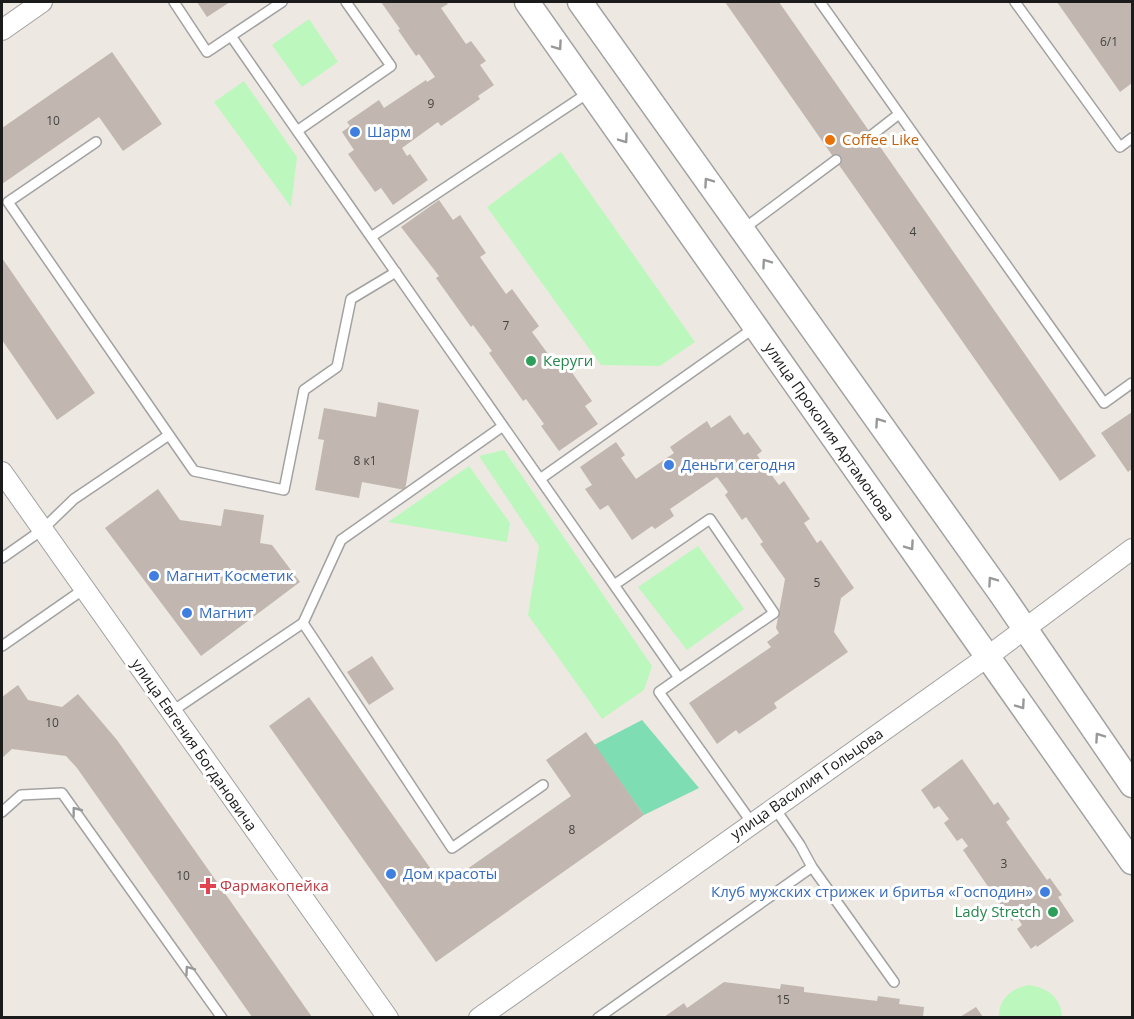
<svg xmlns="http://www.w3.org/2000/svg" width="1134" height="1019" font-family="'Open Sans',sans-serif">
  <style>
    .park { fill: #bcf8be }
    .pitch { fill: #7eddb3 }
    .building { fill: #c1b7b0 }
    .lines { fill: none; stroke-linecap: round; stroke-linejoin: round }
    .service-casing { stroke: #a2a2a2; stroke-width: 12 }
    .minor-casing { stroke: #a2a2a2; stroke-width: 22 }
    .tertiary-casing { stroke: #a2a2a2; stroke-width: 27 }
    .service { stroke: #fff; stroke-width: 9 }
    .minor { stroke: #fff; stroke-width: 20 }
    .tertiary { stroke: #fff; stroke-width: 24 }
    .oneway { stroke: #989898 }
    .shop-dot { fill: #3f7fe0; stroke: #fff; stroke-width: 2 }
    .food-dot { fill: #e8710a; stroke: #fff; stroke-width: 2 }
    .leisure-dot { fill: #2e9e5b; stroke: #fff; stroke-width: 2 }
    .health-dot { fill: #e0444e; stroke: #fff; stroke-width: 2 }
    .labels { text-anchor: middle; stroke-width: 6; stroke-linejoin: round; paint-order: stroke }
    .number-label { font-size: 12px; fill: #444240 }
    .shop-label { font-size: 15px; fill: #366cbe; stroke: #fff; text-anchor: start }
    .food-label { font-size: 15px; fill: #c56008; stroke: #fff; text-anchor: start }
    .leisure-label { font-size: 15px; fill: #27864d; stroke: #fff; text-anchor: start }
    .street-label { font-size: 15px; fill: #1b1b1b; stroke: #fff }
    .health-label { font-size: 15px; fill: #be3a42; stroke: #fff; text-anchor: start }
  </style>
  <rect width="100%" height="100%" fill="#ede8e1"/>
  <path class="park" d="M309 19 338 62 302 87 272 45Z
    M244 81 297 157 291 207 214 102Z
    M561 152 695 342 660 366 601 365 487 207Z
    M504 450 652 666 644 690 602 719 528 615 539 546 479 456Z
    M469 466 510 523 507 542 388 522Z
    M698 546 744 609 687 650 638 587Z
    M1029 985C1048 988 1061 997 1062 1017H999C998 999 1012 988 1029 985Z"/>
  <path class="pitch" d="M642 720 699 788 644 815 594 745Z"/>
  <path class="building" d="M197 2H230L207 17Z
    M381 2H446L448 4 441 8 466 44 471 41 486 61 480 65 494 85 478 96 480 99 441 126 438 122 402 148 407 156 410 154 428 180 393 205 381 188 375 192 348 154 354 150 342 132 350 126 347 122 379 100 384 108 426 80 427 82 435 77 419 54 416 56 398 30 400 29Z
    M725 2H779L1096 456 1060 481Z
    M1057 2H1132V83L1120 92Z
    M112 52 162 124 123 151 99 117 2 184V128Z
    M439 200 453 220 460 215 486 253 480 257 506 294 512 289 539 326 532 332 559 369 566 364 592 401 585 406 598 424 559 451 541 426 544 424 526 399 523 401 489 353 492 351 473 325 471 327 436 278 439 276 401 227Z
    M2 258 95 393 57 420 2 340Z
    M378 402 419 410 405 490 362 482 359 498 315 490 324 440 318 439 324 408 376 417Z
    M1132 412V469L1128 472 1101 433Z
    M730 415 744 435 748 432 762 451 757 455 779 485 784 481 810 519 804 523 817 543 821 540 854 588 841 598 834 632 848 652 774 703 777 708 739 734 736 730 717 744 689 703 771 647 767 642 779 633 776 628 785 579 760 544 763 542 746 517 742 520 725 495 728 492 717 477 670 509 674 516 655 529 652 526 632 540 608 505 600 510 585 489 592 485 580 467 616 442 625 455 621 458 636 479 674 453 670 447 707 421 711 428Z
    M158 489 180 520 221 526 224 509 264 515 260 543 272 545 300 582 201 656 105 528Z
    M372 656 394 689 369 705 347 672Z
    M18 685 28 700 62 707 78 694 117 740 312 1017H252L77 768 66 756 12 749 2 758V697Z
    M309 697 443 886 571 796 546 760 586 732 644 815 436 962 269 726Z
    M962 759 994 805 998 802 1010 819 1006 822 1047 880 1050 878 1062 895 1058 897 1074 921 1037 947 1036 945 1031 949 1017 929 1022 925 1017 917 1012 921 998 901 1003 897 996 887 991 891 963 850 968 846 962 838 957 841 944 823 949 819 939 806 934 809 921 790Z
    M724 982 780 989 781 984 804 987V992L877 1001 878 996 900 999 899 1004 924 1007 923 1017H664L684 1003 687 1008Z
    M976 1007 983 1017H960Z"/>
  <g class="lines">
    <g class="service-casing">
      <path id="service" d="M174 2 207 52 231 36 371 237 588 93
        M820 2 1104 403 1132 383
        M1015 2 1120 147 1132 138
        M231 36 282 2
        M297 131 391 66 346 2
        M872 135 899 114
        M96 142 8 202 169 435
        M742 230 836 160
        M371 237 679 678 659 692 752 823
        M540 479 754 328
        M2 558 42 530 74 499 169 435 194 471 284 490 304 390 337 367 351 299 396 272
        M614 585 710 519 774 613 679 678
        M303 623 341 540 503 426
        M2 646 84 589
        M171 712 303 623 452 848 543 785
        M774 807 800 845 812 867 894 982
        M2 812 21 795 62 793 222 1018
        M598 1018 812 867"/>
    </g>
    <g class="minor-casing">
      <path id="minor" d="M2 30 42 2
        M2 472 388 1018
        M479 1018 987 657 1132 549"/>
    </g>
    <g class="tertiary-casing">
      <path id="tertiary" d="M527 2 1132 862
        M580 2 1002 595 1132 785"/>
    </g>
    <use href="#service" class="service"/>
    <use href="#minor" class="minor"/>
    <use href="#tertiary" class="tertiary"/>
  </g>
  <defs><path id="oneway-chevron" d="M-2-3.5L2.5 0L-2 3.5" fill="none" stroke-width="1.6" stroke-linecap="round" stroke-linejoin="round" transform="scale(1.5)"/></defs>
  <g class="oneway">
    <use href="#oneway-chevron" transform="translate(558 46) rotate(55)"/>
    <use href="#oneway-chevron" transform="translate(624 139) rotate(55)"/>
    <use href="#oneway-chevron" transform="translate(708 182) rotate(-125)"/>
    <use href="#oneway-chevron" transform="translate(766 263) rotate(-125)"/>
    <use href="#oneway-chevron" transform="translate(879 422) rotate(-125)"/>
    <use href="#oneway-chevron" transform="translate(910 546) rotate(55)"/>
    <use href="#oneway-chevron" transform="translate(992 581) rotate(-125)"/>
    <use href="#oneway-chevron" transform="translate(1021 705) rotate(55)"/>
    <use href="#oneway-chevron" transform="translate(1099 737) rotate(-125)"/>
    <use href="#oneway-chevron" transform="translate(76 811) rotate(-127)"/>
    <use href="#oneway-chevron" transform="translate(189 970) rotate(-125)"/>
  </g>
  <g class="shop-dot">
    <circle cx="355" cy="132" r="6"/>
    <circle cx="669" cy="465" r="6"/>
    <circle cx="154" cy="576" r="6"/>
    <circle cx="187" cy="613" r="6"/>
    <circle cx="391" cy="874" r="6"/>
    <circle cx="1045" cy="892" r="6"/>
  </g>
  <circle class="food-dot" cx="830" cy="140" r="6"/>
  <g class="leisure-dot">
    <circle cx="531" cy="361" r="6"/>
    <circle cx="1053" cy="912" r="6"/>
  </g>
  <path class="health-dot" d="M205 877h6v6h6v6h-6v6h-6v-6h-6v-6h6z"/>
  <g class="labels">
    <g class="number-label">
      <text x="1109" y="46">6/1</text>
      <text x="431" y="108">9</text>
      <text x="53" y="125">10</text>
      <text x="913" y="236">4</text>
      <text x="506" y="330">7</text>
      <text x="365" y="465">8 к1</text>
      <text x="817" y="587">5</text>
      <text x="52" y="727">10</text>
      <text x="572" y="834">8</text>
      <text x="1004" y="868">3</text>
      <text x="183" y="880">10</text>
      <text x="783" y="1004">15</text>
    </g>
    <g class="shop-label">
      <text x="367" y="137">Шарм</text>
      <text x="681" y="470">Деньги сегодня</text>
      <text x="166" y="581">Магнит Косметик</text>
      <text x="199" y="618">Магнит</text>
      <text x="403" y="879">Дом красоты</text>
      <text x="1033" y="897" text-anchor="end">Клуб мужских стрижек и бритья «Господин»</text>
    </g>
    <g class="food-label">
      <text x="842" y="145">Coffee Like</text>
    </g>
    <g class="leisure-label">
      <text x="543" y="366">Керуги</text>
      <text x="1041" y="917" text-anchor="end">Lady Stretch</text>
    </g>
    <g class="street-label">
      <text transform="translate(829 432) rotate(55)" y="5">улица Прокопия Артамонова</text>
      <text transform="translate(194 745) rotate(55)" y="5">улица Евгения Богдановича</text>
      <text transform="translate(807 784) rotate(-35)" y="5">улица Василия Гольцова</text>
    </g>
    <g class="health-label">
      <text x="220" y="891">Фармакопейка</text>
    </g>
  </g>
  <rect width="1134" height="1019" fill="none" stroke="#1b1b1b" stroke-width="6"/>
</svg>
